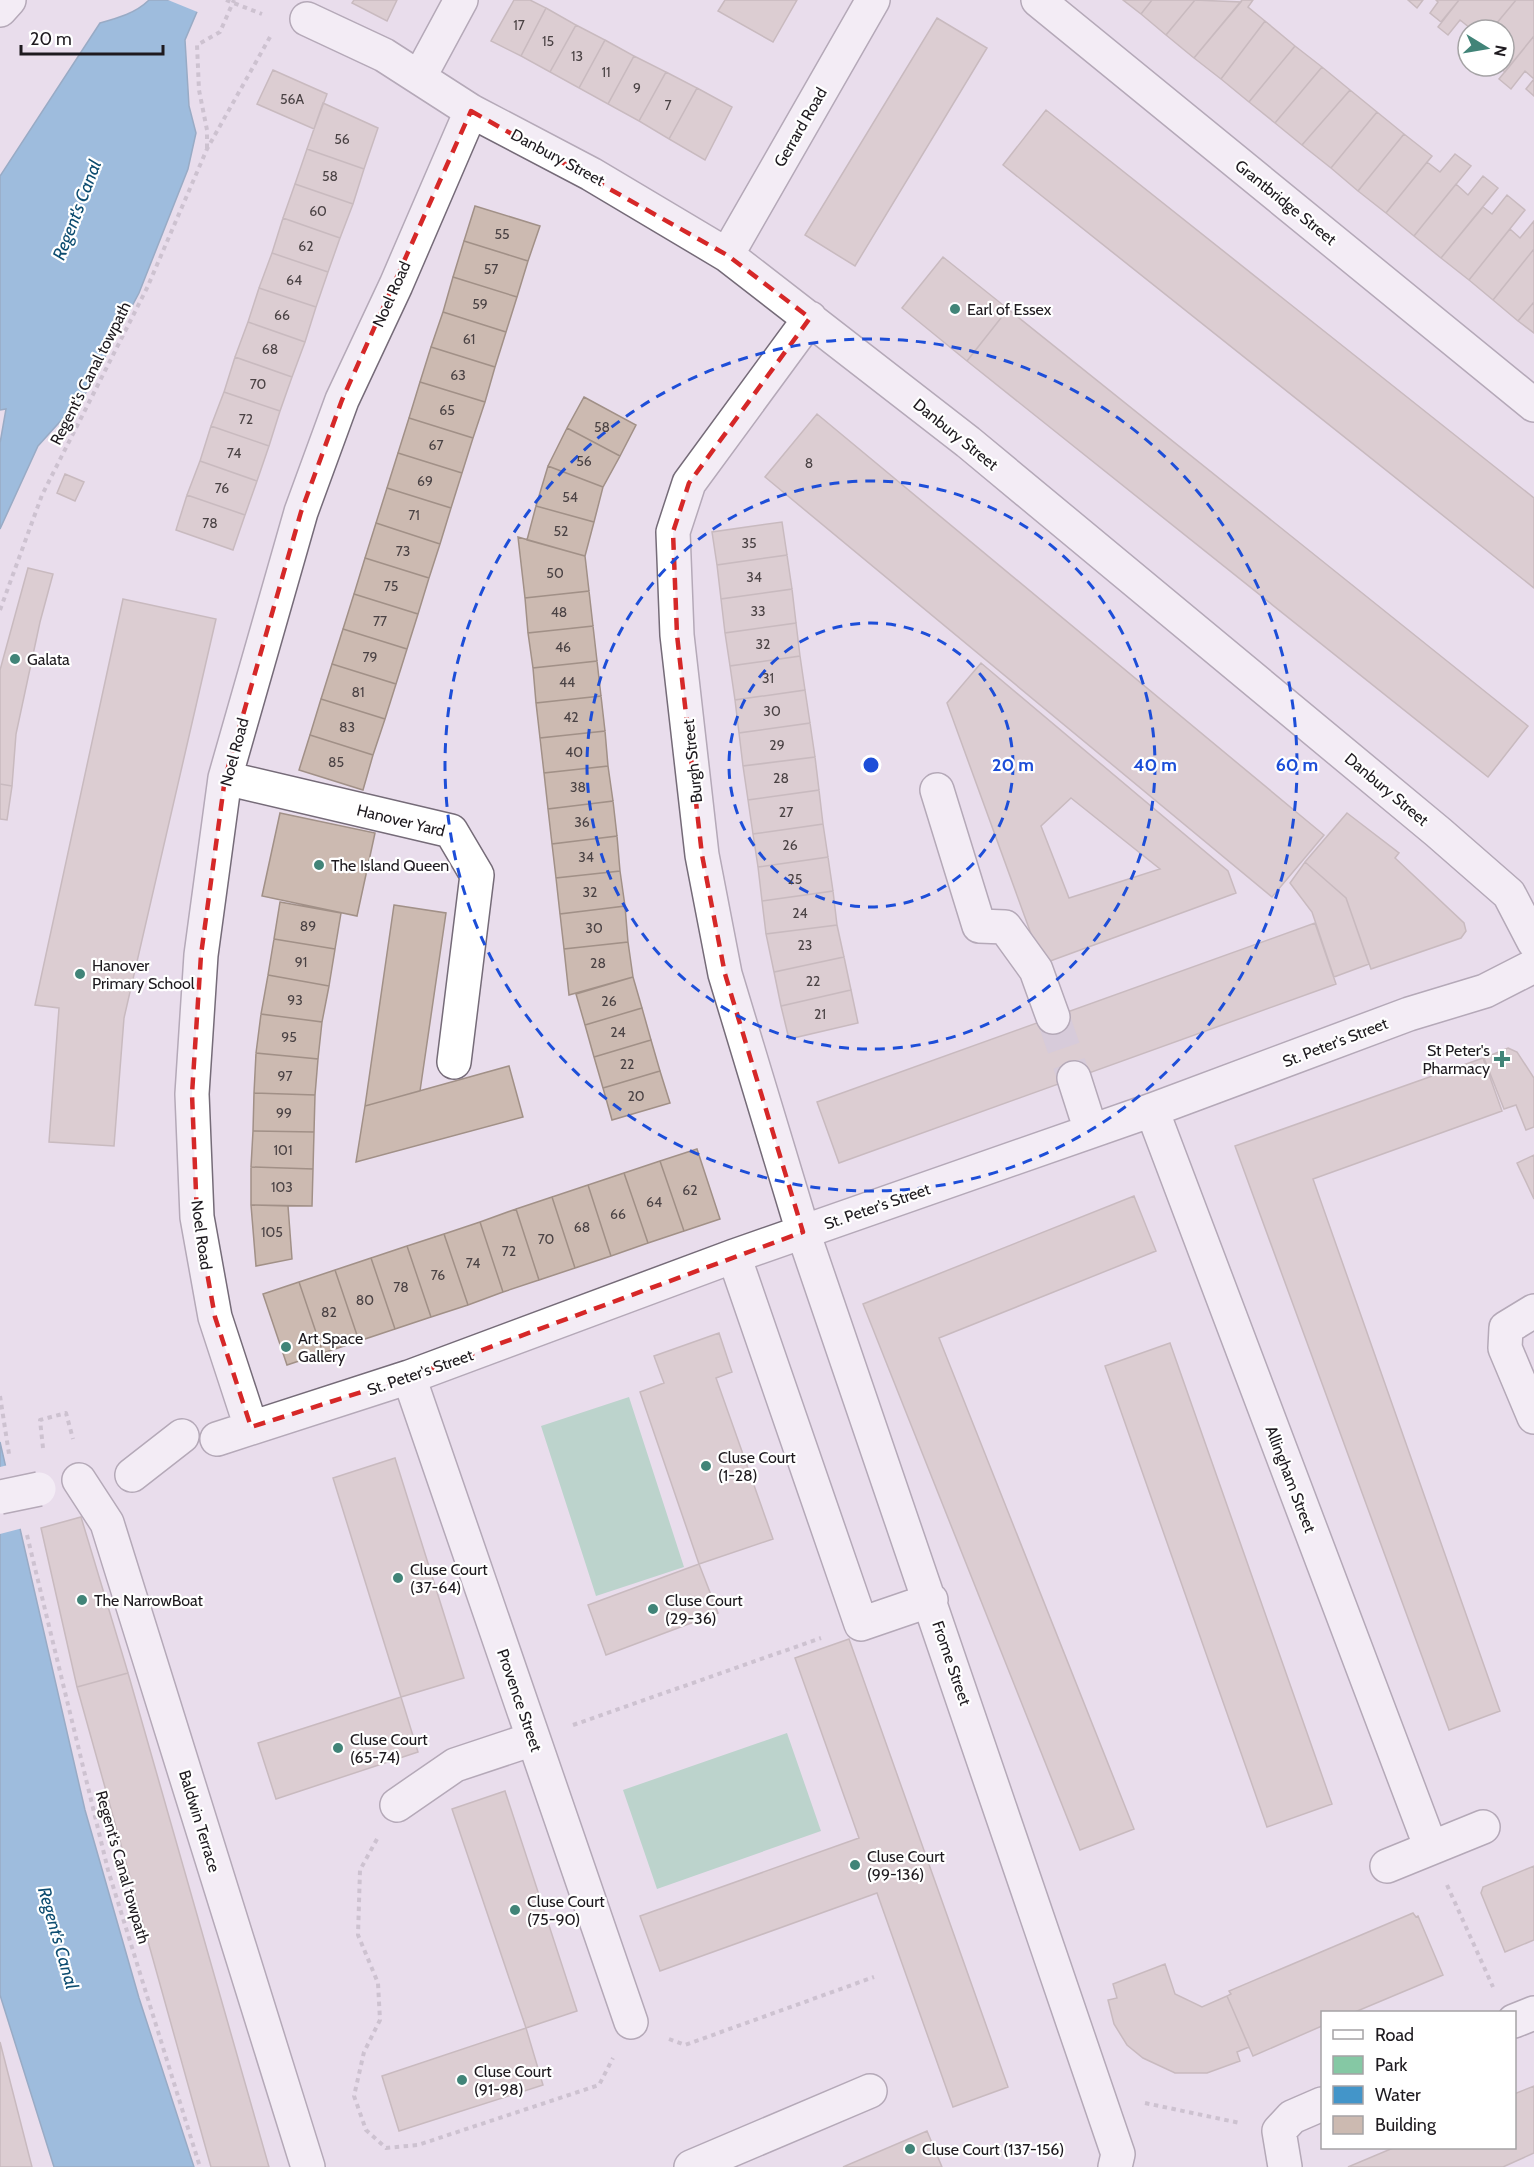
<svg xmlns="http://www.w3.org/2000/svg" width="1534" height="2167" font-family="Cabin,sans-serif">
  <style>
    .green { fill: #85c8a4 }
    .water { fill: #4395c9; stroke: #387096; stroke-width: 1.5 }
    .pier { fill: #e9ddec }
    .building { fill: #ccbab1; stroke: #a19087; stroke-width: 1.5; fill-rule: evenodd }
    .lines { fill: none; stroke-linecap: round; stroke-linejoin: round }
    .minor-tunnel { stroke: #c0b6c3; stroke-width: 33; stroke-dasharray: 33 16; stroke-linecap: butt }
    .minor-casing { stroke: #756b78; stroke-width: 36 }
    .path { stroke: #aca2ae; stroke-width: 4; stroke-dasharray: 4.5 4.5; stroke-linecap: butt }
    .minor { stroke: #fff; stroke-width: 33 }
    .minor-bridge-casing { stroke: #756b78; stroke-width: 36; stroke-linecap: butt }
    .path-bridge { stroke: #aca2ae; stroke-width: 4; stroke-dasharray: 4.5 4.5; stroke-linecap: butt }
    .minor-bridge { stroke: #fff; stroke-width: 33 }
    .marked { fill: none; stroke: #d62828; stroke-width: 4.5; stroke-dasharray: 12 8; stroke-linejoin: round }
    .ring { fill: none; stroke: #1d4ed8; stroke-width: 3; stroke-dasharray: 10 8 }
    .poi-dot { fill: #418478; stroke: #fff; stroke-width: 2 }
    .labels { text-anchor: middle; stroke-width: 4.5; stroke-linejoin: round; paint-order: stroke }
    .number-label { font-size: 14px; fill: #4a4244 }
    .street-label { font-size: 16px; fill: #1e1a1f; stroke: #fff }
    .poi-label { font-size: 16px; fill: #1e1a1f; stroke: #fff; text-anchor: start }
    .water-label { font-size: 18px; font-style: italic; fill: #0c4c70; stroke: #fff }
    .centre { fill: #1d4ed8; stroke: #fff; stroke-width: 3 }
    .ring-label { font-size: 18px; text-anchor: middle; font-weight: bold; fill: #1d4ed8; stroke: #fff; stroke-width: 4.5; stroke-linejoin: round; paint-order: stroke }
  </style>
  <rect width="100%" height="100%" fill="#e9ddec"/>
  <path class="green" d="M629 1397 684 1567 596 1596 541 1426Z
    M787 1733 821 1831 657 1889 623 1790Z"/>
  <path class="water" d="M149 0H202L185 40 189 106 196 133 188 169 139 293 85 394 38 446 0 529V443L6 409 0 410V176L100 23C118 18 136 13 149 0Z
    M0 1442 85 1810 139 1998 194 2167H54L0 1995Z"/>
  <path class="pier" d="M168 0H205L200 13Z
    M8 1465 23 1528 0 1534V1467Z"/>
  <path class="building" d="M354 0H397L387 21 352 3Z
    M514 0H530L546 8 521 56 491 41Z
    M725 0H797L773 42 718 11Z
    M1123 0H1152L1141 14Z
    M1152 0H1195L1166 35 1141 14Z
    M1195 0 1241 2 1194 58 1166 35Z
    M1242 0H1253L1248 7 1265 21 1221 79 1194 58Z
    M1408 0H1423L1417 8Z
    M1436 0H1459L1441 22 1430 13 1438 2Z
    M1459 0H1516L1491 30H1468L1470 28 1460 20 1448 35 1438 27Z
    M1516 0H1534V36L1505 72 1498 66H1504V30H1491Z
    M546 8 576 25 550 72 521 56Z
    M937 18 987 48 855 266 805 235Z
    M1265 21 1295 46 1249 102 1221 79Z
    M576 25 605 40 579 88 550 72Z
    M1468 30V42L1462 37Z
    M1534 36V79L1525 71 1511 89 1499 79Z
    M605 40 634 56 608 104 579 88Z
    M1295 46 1322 67 1275 123 1249 102Z
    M634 56 666 72 639 121 608 104Z
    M1322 67 1350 90 1302 145 1275 123Z
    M273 70 327 94 314 129 257 104Z
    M666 72 697 88 669 139 639 121Z
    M1534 79V96L1526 89Z
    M697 88 732 107 705 160 669 139Z
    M1350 90 1377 112 1331 168 1302 145Z
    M323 103 378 128 364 169 307 149Z
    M1046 110 1534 498V588L1003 165Z
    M1377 112 1404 134 1358 191 1331 168Z
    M1404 134 1432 156 1386 213 1358 191Z
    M307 149 364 169 353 204 295 184Z
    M1455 154 1471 166 1414 236 1386 213 1427 162 1440 172Z
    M1483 176 1498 188 1441 258 1414 236 1456 184 1468 195Z
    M295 184 353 204 340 238 283 218Z
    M1507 195 1525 210 1469 280 1441 258 1483 207 1492 214Z
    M475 206 540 226 528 261 464 241Z
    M283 218 340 238 328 272 272 253Z
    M1534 221V249L1493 300 1469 280 1510 229 1520 238Z
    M464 241 528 261 517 297 453 277Z
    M1534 249V302L1518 321 1493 300Z
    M272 253 328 272 316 307 259 288Z
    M943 257 1008 309 967 361 902 308Z
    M453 277 517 297 506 332 443 312Z
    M259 288 316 307 305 342 248 322Z
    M1534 302V333L1518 321Z
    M1008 309 1528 726 1488 777 967 361Z
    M443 312 506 332 495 367 431 347Z
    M248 322 305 342 292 377 235 357Z
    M431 347 495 367 485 402 420 382Z
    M235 357 292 377 280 411 224 392Z
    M420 382 485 402 473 438 409 418Z
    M224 392 280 411 269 446 211 426Z
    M584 397 636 425 620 456 567 428Z
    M817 414 1324 835 1272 897 765 477Z
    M409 418 473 438 462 473 398 453Z
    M211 426 269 446 257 481 200 461Z
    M567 428 620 456 603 487 548 466Z
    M398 453 462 473 451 508 387 488Z
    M200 461 257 481 245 515 187 495Z
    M548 466 603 487 594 522 536 506Z
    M65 474 84 482 75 501 57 493Z
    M387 488 451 508 440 544 376 523Z
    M187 495 245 515 233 550 176 530Z
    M536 506 594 522 585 556 527 540Z
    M782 522 787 555 717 565 712 532Z
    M376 523 440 544 429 578 365 558Z
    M518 537 585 556 589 591 525 598Z
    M787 555 792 589 721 599 717 565Z
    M365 558 429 578 418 614 354 594Z
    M28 568 53 574 40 622 16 734 12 786 0 784V670Z
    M792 589 796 623 725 633 721 599Z
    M589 591 593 626 528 633 525 598Z
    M354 594 418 614 407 649 343 629Z
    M123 599 216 619 124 1018 114 1146 49 1142 59 1008 35 1005Z
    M796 623 800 656 730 666 725 633Z
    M593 626 597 661 533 668 528 633Z
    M343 629 407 649 396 684 332 664Z
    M800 656 805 690 735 700 730 666Z
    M597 661 601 696 536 703 533 668Z
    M981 663 1228 871 1236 893 1042 964 947 703ZM1071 798 1160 869 1069 898 1041 826Z
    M332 664 396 684 385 719 321 699Z
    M805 690 810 723 739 733 735 700Z
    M601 696 605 731 540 738 536 703Z
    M321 699 385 719 373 755 310 735Z
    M810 723 815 757 743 766 739 733Z
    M605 731 608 766 544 773 540 738Z
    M310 735 373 755 363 790 299 770Z
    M815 757 819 790 748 800 743 766Z
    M608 766 613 801 548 809 544 773Z
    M0 784 12 786 7 820 0 819Z
    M819 790 823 824 753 834 748 800Z
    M613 801 617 836 552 844 548 809Z
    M280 813 375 833 357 916 262 896Z
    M1347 813 1399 853 1395 858 1464 923 1466 931 1461 938 1371 969 1346 898 1305 862Z
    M823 824 828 857 758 867 753 834Z
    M617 836 620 871 556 878 552 844Z
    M828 857 833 891 762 901 758 867Z
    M1305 862 1346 898 1369 964 1334 977 1312 912 1290 883Z
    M620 871 625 906 560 914 556 878Z
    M833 891 837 925 766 934 762 901Z
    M280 902 341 913 335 949 274 939Z
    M394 905 446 913 420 1091 365 1106Z
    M625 906 628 942 564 949 560 914Z
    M1315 923 1336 984 839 1163 817 1102Z
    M837 925 844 957 774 972 766 934Z
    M274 939 335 949 329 986 268 975Z
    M628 942 633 977 569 995 564 949Z
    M844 957 851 990 781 1006 774 972Z
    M268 975 329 986 322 1022 261 1014Z
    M633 977 642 1008 585 1025 576 994Z
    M851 990 858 1023 789 1039 781 1006Z
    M642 1008 651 1040 594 1057 585 1025Z
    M261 1014 322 1022 318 1059 256 1053Z
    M651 1040 660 1071 603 1088 594 1057Z
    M1508 1048 1517 1052 1534 1078V1127L1526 1130 1516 1105 1504 1109 1484 1058Z
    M256 1053 318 1059 315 1095 254 1093Z
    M1483 1058 1502 1111 1313 1179 1500 1711 1449 1730 1235 1146Z
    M509 1066 523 1117 356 1162 365 1106Z
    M660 1071 670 1103 612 1120 603 1088Z
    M254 1093 315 1095 314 1132 253 1131Z
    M253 1131 314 1132 313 1169 251 1167Z
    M697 1149 720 1219 684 1231 660 1161Z
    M1534 1155V1199L1517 1163Z
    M660 1161 684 1231 648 1243 624 1173Z
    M251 1167 313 1169 312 1206 251 1205Z
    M624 1173 648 1243 611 1256 588 1185Z
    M588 1185 611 1256 575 1268 552 1197Z
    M1134 1196 1156 1251 939 1338 1134 1829 1080 1850 863 1304Z
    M552 1197 575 1268 539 1280 516 1209Z
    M251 1205 288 1206 292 1259 256 1266Z
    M516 1209 539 1280 503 1292 480 1222Z
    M480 1222 503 1292 468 1305 444 1234Z
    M444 1234 468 1305 431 1317 407 1246Z
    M407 1246 431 1317 395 1329 371 1258Z
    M371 1258 395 1329 359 1341 335 1270Z
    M335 1270 359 1341 323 1353 299 1282Z
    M299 1282 323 1353 287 1365 263 1294Z
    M719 1333 732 1372 716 1378 773 1539 699 1564 640 1392 664 1383 654 1356Z
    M1170 1343 1332 1804 1267 1827 1105 1366Z
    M395 1458 464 1678 401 1697 333 1478Z
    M81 1517 128 1673 77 1687 41 1528Z
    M699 1564 718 1613 606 1655 588 1605Z
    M849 1639 1008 2087 953 2107 877 1893 660 1971 640 1916 859 1838 795 1658Z
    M128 1673 269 2167H211L77 1687Z
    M401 1697 418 1752 276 1799 258 1743Z
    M505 1791 577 2011 526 2028 452 1809Z
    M1534 1866V1940L1505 1952 1481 1893 1483 1887Z
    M1413 1913 1416 1917 1418 1916 1443 1975 1355 2012H1322V2026L1253 2056 1227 1996 1231 1994 1229 1991Z
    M1165 1964 1175 1994 1202 2007 1227 1996 1249 2047 1237 2052 1240 2061 1207 2073H1175L1143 2058 1127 2045 1114 2024 1108 2000 1117 1998 1113 1984Z
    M526 2028 543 2085 399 2131 382 2076Z
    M0 2042 32 2167H0Z
    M1534 2086V2153L1503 2167H1348L1393 2148H1514V2094Z
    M927 2131 942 2167H843Z"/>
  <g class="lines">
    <path class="minor-tunnel" d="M1053 1017 1074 1078"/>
    <g class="minor-casing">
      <path id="minor" d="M1038 0 1534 405
        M0 10 9 0
        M307 19 384 55 471 111 591 174 727 255 968 442 1438 832 1509 894 1534 942
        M420 76 461 0
        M727 255 873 0
        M810 318 689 483 673 532 677 635 702 855 725 974 803 1232 1118 2154 1115 2167
        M225 778 451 831 477 875 454 1062
        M937 790 979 926 1005 927 1036 970 1053 1017
        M1074 1078 1091 1131
        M1152 1110 1431 1848
        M734 1256 861 1624 931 1600
        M1534 1311 1506 1328 1505 1348 1534 1417
        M409 1377 631 2022
        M251 1427 215 1317 197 1217 192 1094 201 955 225 778 301 512 342 400 396 285 471 111
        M217 1439 409 1377 734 1256 1152 1110 1409 1014 1485 991 1534 966
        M132 1475 182 1436
        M79 1480 107 1523 308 2167
        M397 1805 455 1765 533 1739
        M1387 1866 1483 1827
        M1514 2021 1534 2013
        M691 2167 870 2091
        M1285 2167 1279 2131 1292 2117 1322 2104"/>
    </g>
    <path class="path" d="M207 148V130L199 90 197 45 220 32 234 0
      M0 610 42 495 147 288 207 149 270 37
      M0 1396 9 1454
      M43 1448 40 1420 66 1413 73 1439
      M27 1535 108 1870 200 2167
      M573 1725 821 1638
      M377 1839 360 1870 358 1935 378 1983 380 2020 364 2052 354 2096 366 2130 386 2148 418 2145 599 2085 613 2058
      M1447 1885 1493 1987
      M669 2039 685 2045 874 1977
      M1145 2103 1240 2123"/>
    <use href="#minor" class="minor"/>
    <g class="minor-bridge-casing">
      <path id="minor-bridge" d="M0 1497 39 1489"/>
    </g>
    <path class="path-bridge" d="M226 0 262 14"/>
    <use href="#minor-bridge" class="minor-bridge"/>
  </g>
  <path d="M0 0H1534V2167H0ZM471 111 727 255 810 318 689 483 673 532 677 635 702 855 725 974 803 1232 409 1377 251 1427 215 1317 197 1217 192 1094 201 955 225 778 301 512 342 400Z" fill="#e9ddec" fill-opacity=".55" fill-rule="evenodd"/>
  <path class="marked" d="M471 111 727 255 810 318 689 483 673 532 677 635 702 855 725 974 803 1232 409 1377 251 1427 215 1317 197 1217 192 1094 201 955 225 778 301 512 342 400Z"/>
  <g class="ring">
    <circle cx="871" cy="765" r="142"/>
    <circle cx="871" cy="765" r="284"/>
    <circle cx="871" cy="765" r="426"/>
  </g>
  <g class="poi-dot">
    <circle cx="955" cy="309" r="6"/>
    <circle cx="15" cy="659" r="6"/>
    <circle cx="319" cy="865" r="6"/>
    <circle cx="80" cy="974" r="6"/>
    <path d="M1499 1050h6v6h6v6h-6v6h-6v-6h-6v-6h6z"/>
    <circle cx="286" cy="1347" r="6"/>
    <circle cx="706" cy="1466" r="6"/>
    <circle cx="398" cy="1578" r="6"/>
    <circle cx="82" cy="1600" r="6"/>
    <circle cx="653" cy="1609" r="6"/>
    <circle cx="338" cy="1748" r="6"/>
    <circle cx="855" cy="1865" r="6"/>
    <circle cx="515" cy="1910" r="6"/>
    <circle cx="462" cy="2080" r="6"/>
    <circle cx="910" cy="2149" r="6"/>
  </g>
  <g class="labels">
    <g class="number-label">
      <text x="519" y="30">17</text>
      <text x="548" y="46">15</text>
      <text x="577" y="61">13</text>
      <text x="606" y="77">11</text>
      <text x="637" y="93">9</text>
      <text x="292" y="104">56A</text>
      <text x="668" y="110">7</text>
      <text x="342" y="144">56</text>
      <text x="330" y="181">58</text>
      <text x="318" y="216">60</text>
      <text x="502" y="239">55</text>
      <text x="306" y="251">62</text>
      <text x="491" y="274">57</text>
      <text x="294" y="285">64</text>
      <text x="480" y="309">59</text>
      <text x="282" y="320">66</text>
      <text x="469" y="344">61</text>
      <text x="270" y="354">68</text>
      <text x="458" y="380">63</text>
      <text x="258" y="389">70</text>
      <text x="447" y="415">65</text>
      <text x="246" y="424">72</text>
      <text x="602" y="432">58</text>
      <text x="436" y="450">67</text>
      <text x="234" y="458">74</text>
      <text x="584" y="466">56</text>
      <text x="809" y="468">8</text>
      <text x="425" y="486">69</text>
      <text x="222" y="493">76</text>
      <text x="570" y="502">54</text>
      <text x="414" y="520">71</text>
      <text x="210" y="528">78</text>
      <text x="561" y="536">52</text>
      <text x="749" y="548">35</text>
      <text x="403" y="556">73</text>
      <text x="555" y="578">50</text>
      <text x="754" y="582">34</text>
      <text x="391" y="591">75</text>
      <text x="758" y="616">33</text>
      <text x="559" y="617">48</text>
      <text x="380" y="626">77</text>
      <text x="763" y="649">32</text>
      <text x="563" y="652">46</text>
      <text x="370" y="662">79</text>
      <text x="768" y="683">31</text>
      <text x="567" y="687">44</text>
      <text x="358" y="697">81</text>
      <text x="772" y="716">30</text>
      <text x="571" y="722">42</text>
      <text x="347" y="732">83</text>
      <text x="777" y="750">29</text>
      <text x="574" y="757">40</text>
      <text x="336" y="767">85</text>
      <text x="781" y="783">28</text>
      <text x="578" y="792">38</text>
      <text x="786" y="817">27</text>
      <text x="582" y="827">36</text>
      <text x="790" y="850">26</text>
      <text x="586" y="862">34</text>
      <text x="795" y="884">25</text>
      <text x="590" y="897">32</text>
      <text x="800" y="918">24</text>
      <text x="308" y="931">89</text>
      <text x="594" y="933">30</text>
      <text x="805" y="950">23</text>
      <text x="301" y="967">91</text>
      <text x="598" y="968">28</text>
      <text x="813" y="986">22</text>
      <text x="295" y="1005">93</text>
      <text x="609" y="1006">26</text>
      <text x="820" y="1019">21</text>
      <text x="618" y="1037">24</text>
      <text x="289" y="1042">95</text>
      <text x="627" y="1069">22</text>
      <text x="285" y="1081">97</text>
      <text x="636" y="1101">20</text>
      <text x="284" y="1118">99</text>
      <text x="283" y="1155">101</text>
      <text x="282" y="1192">103</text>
      <text x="690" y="1195">62</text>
      <text x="654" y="1207">64</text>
      <text x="618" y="1219">66</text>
      <text x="582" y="1232">68</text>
      <text x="272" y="1237">105</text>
      <text x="546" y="1244">70</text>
      <text x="509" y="1256">72</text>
      <text x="473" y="1268">74</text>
      <text x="438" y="1280">76</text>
      <text x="401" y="1292">78</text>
      <text x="365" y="1305">80</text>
      <text x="329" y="1317">82</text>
    </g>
    <g class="street-label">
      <text transform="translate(800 127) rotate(-60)" y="6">Gerrard Road</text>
      <text transform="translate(558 157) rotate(28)" y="6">Danbury Street</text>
      <text transform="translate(1286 202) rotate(39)" y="6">Grantbridge Street</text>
      <text transform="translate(391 294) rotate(-66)" y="6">Noel Road</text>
      <text transform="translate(90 373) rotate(-63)" y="6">Regent's Canal towpath</text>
      <text transform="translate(956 434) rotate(39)" y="6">Danbury Street</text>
      <text transform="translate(234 752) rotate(-75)" y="6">Noel Road</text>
      <text transform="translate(692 761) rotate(-96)" y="6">Burgh Street</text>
      <text transform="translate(1387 789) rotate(40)" y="6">Danbury Street</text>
      <text transform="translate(401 820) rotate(14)" y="6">Hanover Yard</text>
      <text transform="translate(1335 1042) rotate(-21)" y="6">St. Peter's Street</text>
      <text transform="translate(877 1206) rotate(-19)" y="6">St. Peter's Street</text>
      <text transform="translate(202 1235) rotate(82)" y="6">Noel Road</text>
      <text transform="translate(420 1372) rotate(-19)" y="6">St. Peter's Street</text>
      <text transform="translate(1291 1479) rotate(69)" y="6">Allingham Street</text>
      <text transform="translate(952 1663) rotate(71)" y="6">Frome Street</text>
      <text transform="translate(520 1700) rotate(71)" y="6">Provence Street</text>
      <text transform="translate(200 1821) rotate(73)" y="6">Baldwin Terrace</text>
      <text transform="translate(123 1867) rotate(74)" y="6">Regent's Canal towpath</text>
    </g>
    <g class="poi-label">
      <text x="967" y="315">Earl of Essex</text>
      <text x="27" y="665">Galata</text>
      <text x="331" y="871">The Island Queen</text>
      <text x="92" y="971">Hanover<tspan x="92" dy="18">Primary School</tspan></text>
      <text x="1490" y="1056" text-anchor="end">St Peter's<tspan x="1490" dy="18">Pharmacy</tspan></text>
      <text x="298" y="1344">Art Space<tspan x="298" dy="18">Gallery</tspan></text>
      <text x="718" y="1463">Cluse Court<tspan x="718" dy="18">(1-28)</tspan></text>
      <text x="410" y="1575">Cluse Court<tspan x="410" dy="18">(37-64)</tspan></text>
      <text x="94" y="1606">The NarrowBoat</text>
      <text x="665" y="1606">Cluse Court<tspan x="665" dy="18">(29-36)</tspan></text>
      <text x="350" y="1745">Cluse Court<tspan x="350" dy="18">(65-74)</tspan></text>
      <text x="867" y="1862">Cluse Court<tspan x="867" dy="18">(99-136)</tspan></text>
      <text x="527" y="1907">Cluse Court<tspan x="527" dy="18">(75-90)</tspan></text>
      <text x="474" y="2077">Cluse Court<tspan x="474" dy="18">(91-98)</tspan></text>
      <text x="922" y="2155">Cluse Court (137-156)</text>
    </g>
    <g class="water-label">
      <text transform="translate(77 210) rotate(-69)" y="6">Regent's Canal</text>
      <text transform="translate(58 1938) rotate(74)" y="6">Regent's Canal</text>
    </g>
  </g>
  <circle cx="871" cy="765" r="9" class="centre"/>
  <g class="ring-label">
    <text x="1013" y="771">20 m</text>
    <text x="1155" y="771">40 m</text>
    <text x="1297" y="771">60 m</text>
  </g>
  <rect x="1321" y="2011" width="195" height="138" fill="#ffffff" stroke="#a5a3a5" stroke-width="1.5"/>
  <rect x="1333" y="2030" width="30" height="9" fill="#ffffff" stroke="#a5a3a5" stroke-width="1.5"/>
  <text x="1375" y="2041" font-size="18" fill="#1e1a1f">Road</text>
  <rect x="1333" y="2056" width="30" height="18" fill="#85c8a4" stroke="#a5a3a5" stroke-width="1.5"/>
  <text x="1375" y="2071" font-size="18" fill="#1e1a1f">Park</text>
  <rect x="1333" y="2086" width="30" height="18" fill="#4395c9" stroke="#a5a3a5" stroke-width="1.5"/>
  <text x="1375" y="2101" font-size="18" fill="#1e1a1f">Water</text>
  <rect x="1333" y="2116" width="30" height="18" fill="#ccbab1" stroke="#a5a3a5" stroke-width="1.5"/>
  <text x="1375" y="2131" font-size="18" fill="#1e1a1f">Building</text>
  <g transform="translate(1486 48) rotate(101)"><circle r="28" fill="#ffffff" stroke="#a5a3a5" stroke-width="1.5"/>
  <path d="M0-4.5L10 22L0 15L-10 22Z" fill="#418478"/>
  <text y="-9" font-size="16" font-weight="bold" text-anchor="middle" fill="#1e1a1f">N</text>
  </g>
  <path d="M21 45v9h142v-9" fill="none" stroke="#1e1a1f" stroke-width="3"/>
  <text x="30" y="45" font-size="18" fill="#1e1a1f" stroke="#ffffff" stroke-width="4.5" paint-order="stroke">20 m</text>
</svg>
